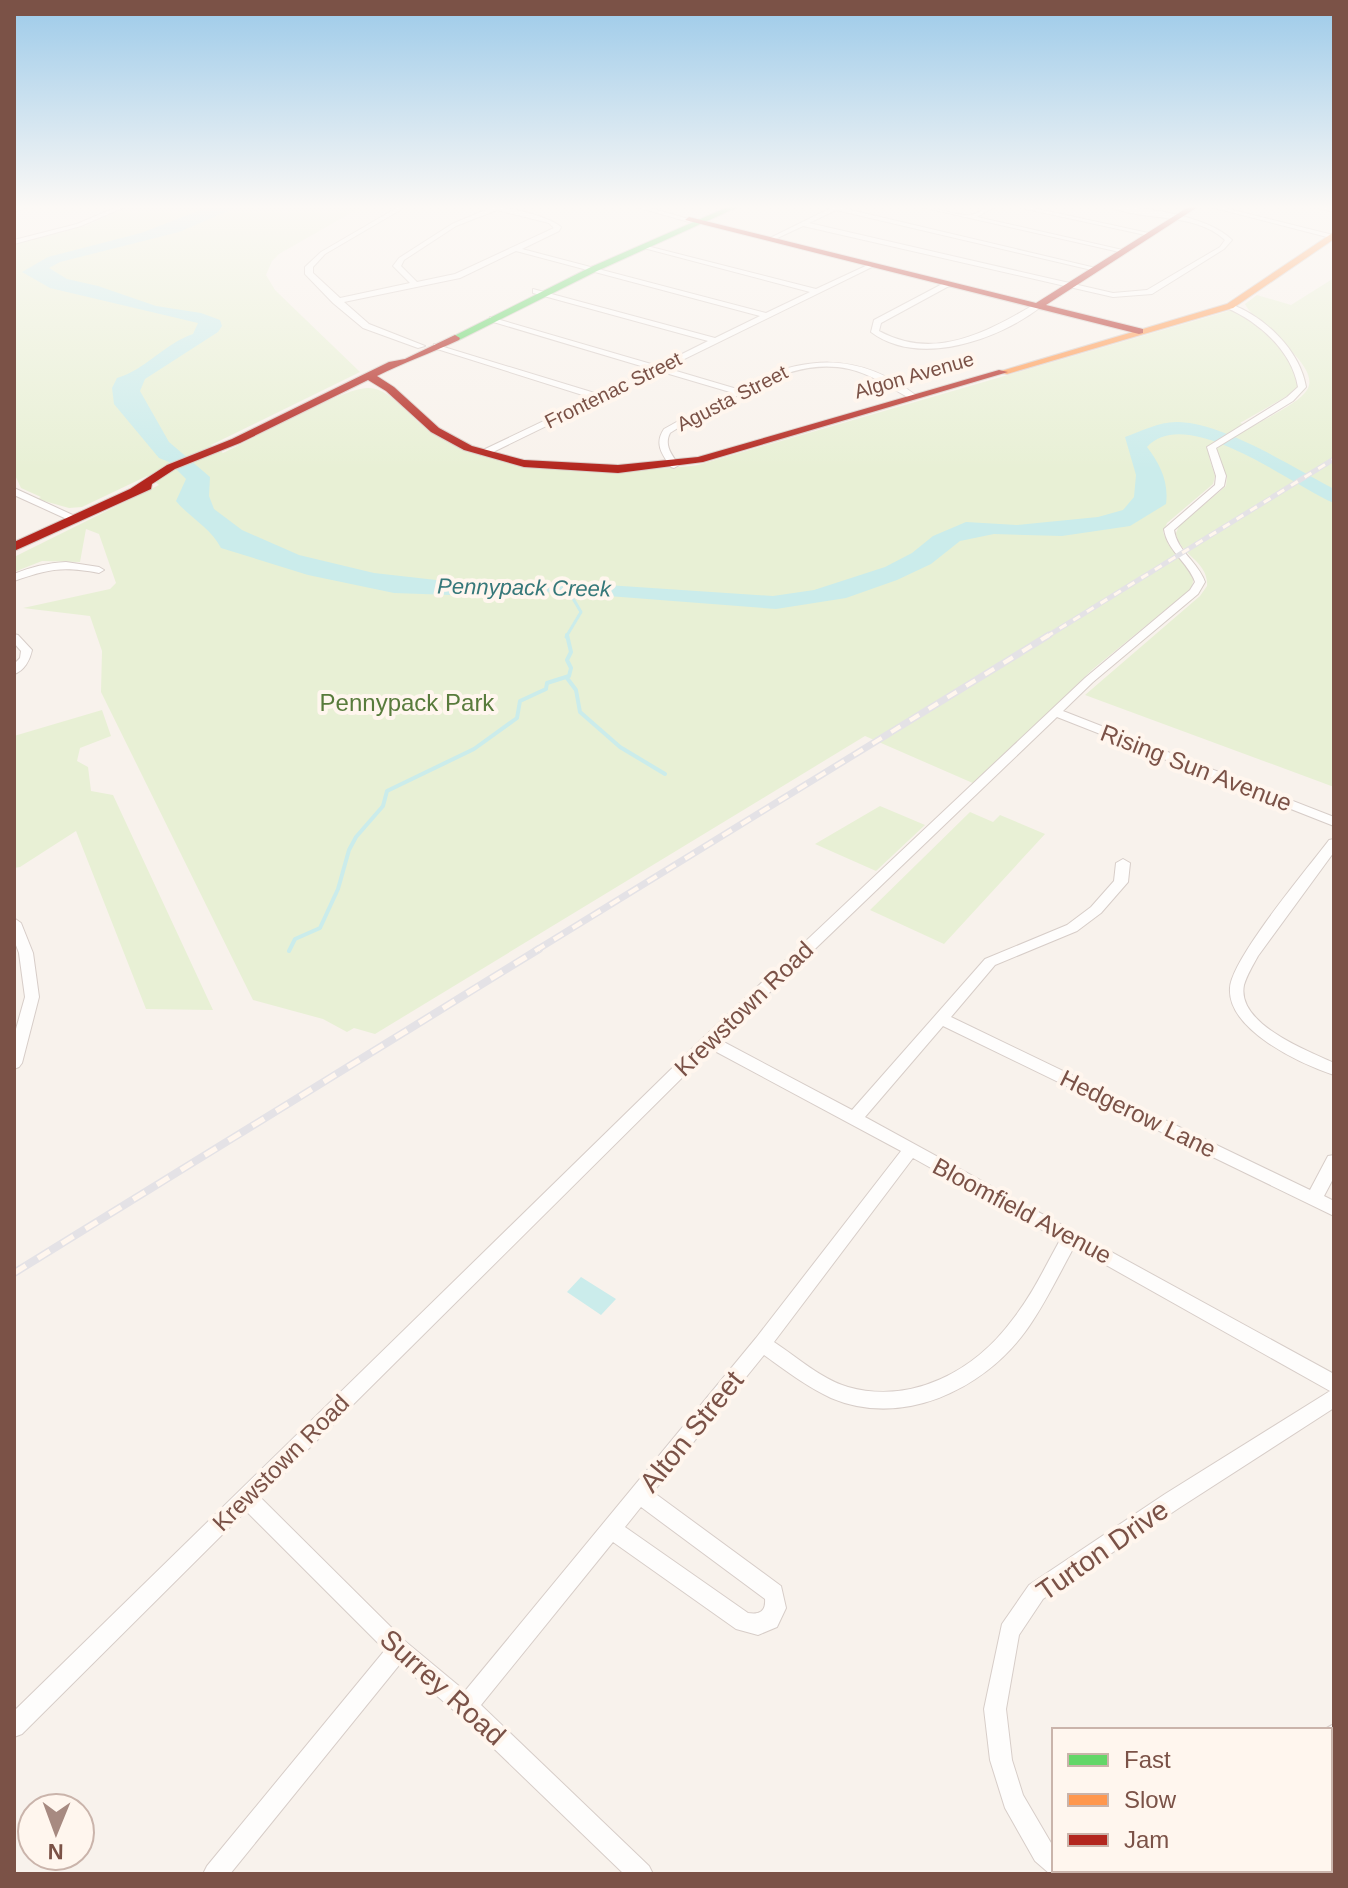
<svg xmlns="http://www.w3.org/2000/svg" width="1348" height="1888" font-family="Helvetica,sans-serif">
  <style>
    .green { fill: #e8f0d5 }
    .water { fill: #cbeceb }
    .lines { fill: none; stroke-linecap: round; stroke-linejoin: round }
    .stream-far1 { stroke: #cbeceb; stroke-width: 3 }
    .stream { stroke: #cbeceb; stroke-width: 4 }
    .street-casing { stroke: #d7cdc8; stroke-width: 2 }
    .fast-casing { stroke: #d9cec9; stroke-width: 2 }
    .slow-casing { stroke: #d9cec9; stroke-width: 2 }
    .jam-casing { stroke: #d9cec9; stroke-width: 2 }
    .street { fill: #fefdfc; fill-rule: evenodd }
    .fast { fill: #63d668; fill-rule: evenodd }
    .slow { fill: #ff974d; fill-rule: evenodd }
    .jam { fill: #b3261e; fill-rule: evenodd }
    .rail-far2-casing { stroke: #e4e2e6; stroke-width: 5 }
    .rail-far1-casing { stroke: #e4e2e6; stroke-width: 7 }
    .rail-casing { stroke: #e4e2e6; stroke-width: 8 }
    .rail-far2 { stroke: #fff6ee; stroke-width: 3; stroke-dasharray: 8; stroke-linecap: butt }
    .rail-far1 { stroke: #fff6ee; stroke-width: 4; stroke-dasharray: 11; stroke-linecap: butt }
    .rail { stroke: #fff6ee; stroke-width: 5; stroke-dasharray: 14; stroke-linecap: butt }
    .labels { text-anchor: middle; stroke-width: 8; stroke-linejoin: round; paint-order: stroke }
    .far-street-label { font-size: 20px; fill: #7b5247; stroke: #fff6ee }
    .far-water-label { font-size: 22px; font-style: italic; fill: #36787a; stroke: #fff6ee }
    .park-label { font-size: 24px; fill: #587b3c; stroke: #fff6ee }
    .street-label { font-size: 24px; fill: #7b5247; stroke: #fff6ee }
    .near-street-label { font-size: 28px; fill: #7b5247; stroke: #fff6ee }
  </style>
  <rect width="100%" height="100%" fill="#f8f2ec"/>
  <path class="green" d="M129 206H363L279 254 272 261 266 275 275 290 360 372 211 445 223 453C253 439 340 389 367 388 393 386 416 428 441 438 461 447 487 459 510 462 568 470 640 473 698 465L1232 310C1248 315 1286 351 1293 367 1295 372 1296 380 1298 386L1289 395 1240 423 1251 427C1265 419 1299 403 1307 390 1323 365 1254 324 1245 304L1257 295 1291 305 1334 278V787L1085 695 1200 596 1207 586C1209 561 1179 555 1176 533L1179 526 1226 486 1227 477 1220 461 1209 457 1215 476 1213 484 1167 523 1163 532 1168 544 1194 574 1192 588 1093 669 975 784 865 736 375 1034 354 1028 347 1032 323 1019 253 1000 101 692 102 651 90 616 23 608 110 589 116 583 99 534 86 529 80 562 42 561 14 572V557L159 485 147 476 82 507 69 508 37 499 41 497 21 488 14 473V244L88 225Z
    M102 710 111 736 80 748 77 761 88 767 91 791 113 795 213 1010 146 1009 76 831 20 867 14 868V736Z
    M880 806 925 825 876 871 815 844Z
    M970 812 993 822 1000 815 1045 834 944 944 870 910Z"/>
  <path class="water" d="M211 206H240L179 232 60 262 49 268 67 279 98 286 156 306 201 313 220 320 222 326 218 332 145 379 140 391 169 442 210 477 209 496 214 509 242 530 299 555 374 573 472 584 562 582 773 596 814 590 885 567 912 553 933 536 966 522 1017 525 1098 517 1123 510 1134 497 1136 475 1125 437C1142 431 1160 421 1179 422 1226 424 1292 467 1334 489V503C1293 486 1187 403 1147 447 1160 464 1169 482 1166 504L1130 526 1062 536 994 534 960 541 931 564 897 580 846 598 776 609 556 592 479 596 394 593 308 575 221 548C211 528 190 518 176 501L186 479 169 462 159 458 114 404 112 388 117 378C145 370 164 344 193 334L198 323 50 288 22 272 48 257 141 233Z
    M581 1277 616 1299 601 1315 567 1292Z"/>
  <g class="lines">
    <path class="stream-far1" d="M566 637 581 612 568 590"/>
    <path class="stream" d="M567 678 576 690 580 712 620 747 665 774
      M289 951 295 939 320 928 338 889 349 850 356 837 383 806 387 791 474 749 517 718 520 701 546 689 547 683 569 676 571 668 567 660 571 652 567 635"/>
    <g class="street-casing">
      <path id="street" d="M22 206H31L14 212V208Z
        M119 206H127L81 226 14 244V240L77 224Z
        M400 206H407L325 254 313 267V273L340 298 410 283 393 266 399 258 452 224 490 208 485 206C504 206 547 215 561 227L559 231 522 249 766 313 810 292 640 247 643 245 816 289 872 263 874 266 666 368 737 389C801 355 858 350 918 397L911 399C891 388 871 374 849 369 803 359 764 382 725 402 706 412 688 421 670 433 664 445 671 454 679 465L674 468 671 467C662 454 654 444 664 429L730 392 659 371 487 455H481V451L592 398 434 348V344L598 394 651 369 490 321V317L658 366 708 341 533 293V289L715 338 760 316 516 251 460 278 344 302 369 324 425 346 418 348 363 328 333 303 305 274V267L321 252ZM497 210 549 223 554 228 455 274 417 282 401 266 404 260 456 226Z
        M633 206H643L692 220 689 222Z
        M843 206 842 208 1100 269 1096 271 836 210 809 223 1113 293 1147 290 1220 247 1225 240C1194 211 1142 222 1108 206 1141 206 1209 216 1232 240L1224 249 1152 294 1113 297 803 226 771 241 766 240 833 207Z
        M917 206C932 206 959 217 971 215 980 213 986 206 996 206L977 217 1127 251 1124 253Z
        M1013 206H1024L1153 234 1150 236Z
        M1207 206H1217L1333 235 1334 237 1331 238Z
        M1313 206 1334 208V212L1314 207Z
        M946 282 949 286 881 323 879 331C934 361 986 333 1035 304L1042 306C999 340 919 368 871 332L874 320Z
        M1230 304C1264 316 1300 350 1306 387L1293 401 1216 448 1226 476 1224 486 1174 530C1177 551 1198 562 1205 582L1198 594 1093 682 1063 711 1334 817V826L1057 717 720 1040 852 1110 985 959 1067 925 1091 907 1114 881 1116 863 1123 859 1130 863 1128 882 1101 913 1077 931 995 965 951 1017 1310 1190 1328 1156 1334 1155V1177L1324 1196 1334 1201V1216L943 1026 865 1117 1334 1374V1408L1179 1508 1043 1599 1019 1635 1006 1709 1012 1760 1023 1795 1054 1848V1870H1063L1062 1872 1050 1874 1035 1861 1005 1808 990 1760 984 1709 1002 1624 1029 1585 1165 1494 1330 1391 1074 1247C1058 1276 1044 1306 1025 1332 982 1390 902 1428 831 1398 807 1387 785 1370 764 1355L653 1492 781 1586 786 1608 777 1627 758 1635 736 1629 613 1542 481 1705 649 1866 653 1874H624L458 1714 400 1664 230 1874H203L207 1866 385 1650 246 1511 22 1734 14 1737V1711L704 1037 1085 678 1190 590 1195 582C1188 562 1167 551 1164 529L1215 485 1216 476 1207 447 1287 397 1298 387C1292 351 1259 322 1227 308V304ZM711 1049 901 1151 756 1338 465 1691 406 1642 260 1497ZM913 1158 1060 1240C1045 1267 1032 1295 1013 1319 975 1371 912 1405 848 1387 821 1379 797 1357 774 1342ZM641 1507 765 1599C766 1611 760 1615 748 1613L625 1527Z
        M14 488 77 517 79 519 71 521 14 495Z
        M66 562 99 567 104 570 99 573C62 566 49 569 14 581V574C31 567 47 563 66 562Z
        M14 634 18 635 32 650C30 660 24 671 14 674V664L20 658 21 651 14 643Z
        M1334 839V852L1258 956C1253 965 1247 975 1244 985 1236 1024 1308 1051 1334 1063V1075C1301 1064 1227 1030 1230 988 1231 959 1308 868 1329 840Z
        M14 918 21 923 33 953 39 997 22 1063 19 1067 14 1069V1036L25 997 19 953 14 940Z
        M1334 1724V1748L1330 1750V1730H1323Z
        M1203 1870H1227L1225 1874H1201Z"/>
    </g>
    <g class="fast-casing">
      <path id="fast" d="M730 206H740L597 271 459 340 450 338 591 267Z"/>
    </g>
    <g class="slow-casing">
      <path id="slow" d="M1334 232V239L1233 308 1007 374 998 372 1227 304Z"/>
    </g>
    <g class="jam-casing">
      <path id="jam" d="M1190 206H1199L1046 305 1143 329V333L1139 334 685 220 689 217 1036 303Z
        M455 335 460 338 459 340C431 353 403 363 377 376L394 387 439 428 472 446 524 460 618 465 698 457 999 370 1008 372 703 462 618 473 524 467 464 450 431 432 386 391 368 380 240 443 175 469 152 484 151 489 14 551V542L130 489 167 465 232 439 389 362 405 359Z"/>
    </g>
    <use href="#street" class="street"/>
    <use href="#fast" class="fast"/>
    <use href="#slow" class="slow"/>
    <use href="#jam" class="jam"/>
    <g class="rail-far2-casing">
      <path id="rail-far2" d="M1046 637 1334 459"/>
    </g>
    <g class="rail-far1-casing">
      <path id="rail-far1" d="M535 951 1049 635"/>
    </g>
    <g class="rail-casing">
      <path id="rail" d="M14 1273 539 949"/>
    </g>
    <use href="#rail-far2" class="rail-far2"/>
    <use href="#rail-far1" class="rail-far1"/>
    <use href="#rail" class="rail"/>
  </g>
  <linearGradient id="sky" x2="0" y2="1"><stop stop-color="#9ccae9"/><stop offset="0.44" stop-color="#fcf9f6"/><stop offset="1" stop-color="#fcf9f6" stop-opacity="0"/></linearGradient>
  <rect width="1348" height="470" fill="url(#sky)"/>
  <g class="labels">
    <g class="far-street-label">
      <text transform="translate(914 375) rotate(-16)" y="7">Algon Avenue</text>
      <text transform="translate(613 390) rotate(-26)" y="7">Frontenac Street</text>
      <text transform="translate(732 398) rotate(-27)" y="7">Agusta Street</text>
    </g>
    <g class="far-water-label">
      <text transform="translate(524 587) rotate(1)" y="8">Pennypack Creek</text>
    </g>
    <g class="park-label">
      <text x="407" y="711">Pennypack Park</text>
    </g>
    <g class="street-label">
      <text transform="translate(1196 768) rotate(21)" y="8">Rising Sun Avenue</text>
      <text transform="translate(744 1009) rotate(-44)" y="8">Krewstown Road</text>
      <text transform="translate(1138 1114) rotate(26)" y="8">Hedgerow Lane</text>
      <text transform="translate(1022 1211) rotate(28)" y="8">Bloomfield Avenue</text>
      <text transform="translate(281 1463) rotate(-45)" y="8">Krewstown Road</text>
    </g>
    <g class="near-street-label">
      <text transform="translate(691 1431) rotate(-51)" y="10">Alton Street</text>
      <text transform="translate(1102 1550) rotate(-35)" y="10">Turton Drive</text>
      <text transform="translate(443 1687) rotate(42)" y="10">Surrey Road</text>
    </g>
  </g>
  <rect width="1348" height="1888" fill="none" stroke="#7b5247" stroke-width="32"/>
  <rect x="1052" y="1728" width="280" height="144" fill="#fff6ee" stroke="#cab4ab" stroke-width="2"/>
  <rect x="1068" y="1754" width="40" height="12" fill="#63d668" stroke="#cab4ab" stroke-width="2"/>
  <text x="1124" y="1768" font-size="24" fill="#7b5247">Fast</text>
  <rect x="1068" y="1794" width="40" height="12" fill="#ff974d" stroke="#cab4ab" stroke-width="2"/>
  <text x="1124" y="1808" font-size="24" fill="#7b5247">Slow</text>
  <rect x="1068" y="1834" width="40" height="12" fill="#b3261e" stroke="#cab4ab" stroke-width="2"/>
  <text x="1124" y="1848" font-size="24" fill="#7b5247">Jam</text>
  <g transform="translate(56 1832) rotate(181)"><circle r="38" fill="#fff6ee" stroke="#cab4ab" stroke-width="2"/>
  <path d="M0-6L14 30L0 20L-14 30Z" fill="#a78a81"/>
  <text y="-12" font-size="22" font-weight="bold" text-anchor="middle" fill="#7b5247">N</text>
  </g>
</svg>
